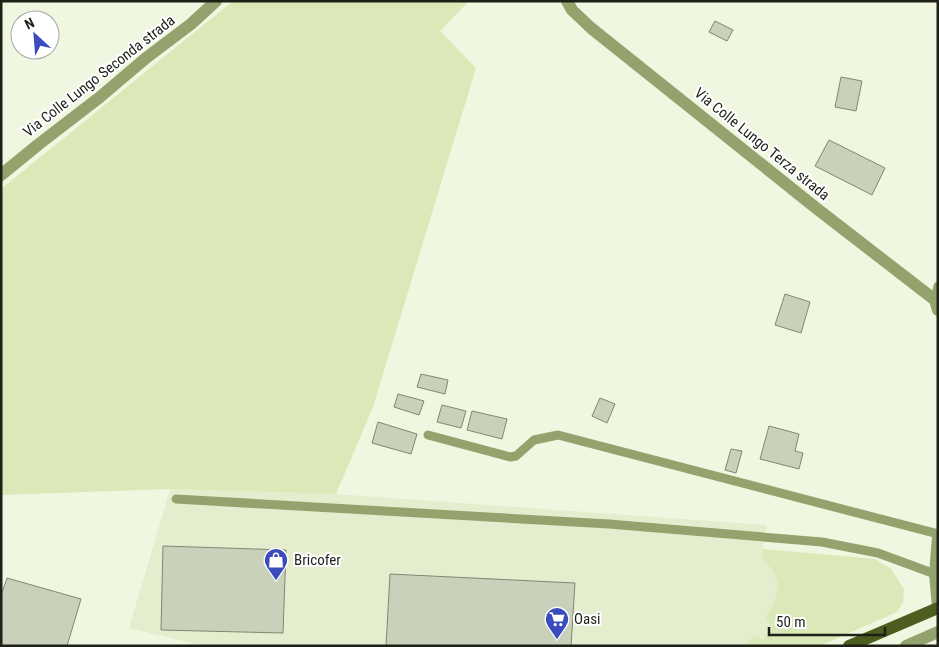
<svg xmlns="http://www.w3.org/2000/svg" width="939" height="647" font-family="'Roboto Condensed',sans-serif">
  <style>
    .built { fill: #e4eecf }
    .grass { fill: #dae9b7 }
    .building { fill: #cad1ba; stroke: #808772 }
    .lines { fill: none; stroke-linecap: round; stroke-linejoin: round }
    .lane { stroke: #94a36d; stroke-width: 9 }
    .street { stroke: #94a36d; stroke-width: 12 }
    .primary { stroke: #4d5c1f; stroke-width: 12 }
    .labels { text-anchor: middle; stroke-width: 4; stroke-linejoin: round; paint-order: stroke }
    .street-label { font-size: 15px; fill: #1f2119; stroke: #fff }
    .poi-label { font-size: 15px; fill: #1f2119; stroke: #fff; text-anchor: start }
  </style>
  <rect width="100%" height="100%" fill="#f0f7e0"/>
  <path class="built" d="M170 489 336 494 767 525 761 558 770 566 776 577 778 588 776 600 766 620 774 625 763 640 754 635 746 646H203L129 628Z"/>
  <path class="grass" d="M233 1H469L440 31 476 68 373 407 336 494 170 489 1 495V189Z
    M763 549 875 559 891 569 904 589 903 603 897 612 819 646H746L754 635 763 640 773 625 765 620C779 594 786 580 761 558Z"/>
  <path class="building" d="M715 21 733 30 727 41 709 32Z
    M841 77 862 81 856 111 835 107Z
    M829 140 885 168 872 195 815 166Z
    M785 294 810 302 801 333 775 325Z
    M421 374 448 380 445 394 417 387Z
    M398 394 424 401 419 415 394 407Z
    M600 398 615 404 607 423 592 416Z
    M442 405 466 411 461 428 437 422Z
    M472 411 507 419 502 439 467 430Z
    M378 422 417 434 411 454 372 443Z
    M769 426 799 434 795 451 803 453 799 469 760 459Z
    M731 449 742 451 736 473 725 470Z
    M163 546 286 550 283 633 161 630Z
    M390 574 575 583 571 646H386Z
    M7 578 81 599 67 646H1V596Z"/>
  <g class="lines">
    <path class="lane" d="M935 300 938 286
      M428 435 510 457 516 456 534 440 558 435 938 534
      M176 499 609 524 822 542 878 553 935 574"/>
    <path class="street" d="M567 1 572 10 591 28 816 208 935 300 938 310
      M1 175 39 144 100 97 146 58 191 24 216 1
      M938 537 935 574 938 607
      M906 646 938 632"/>
    <path class="primary" d="M849 646 938 608"/>
  </g>
  <defs>
    <g id="shop-pin" transform="scale(1.25)"><path d="M0 17L-7.5 6A9.5 9.5 0 1 1 7.5 6Z" fill="#3a4bbe" stroke="#fff"/><path d="M-5-2.5h2.3a2.7 3.5 0 0 1 5.4 0H5L5.5 6h-11ZM-1.5-2.5h3a1.5 2.3 0 0 0-3 0Z" fill="#fff"/></g>
    <g id="supermarket-pin" transform="scale(1.25)"><path d="M0 17L-7.5 6A9.5 9.5 0 1 1 7.5 6Z" fill="#3a4bbe" stroke="#fff"/><path d="M-6-5.5h2.5l.6 2H6L4.5 2H-2.5L-4.4-4H-6ZM-1.5 3.2a1.3 1.3 0 1 0 .1 0ZM3 3.2a1.3 1.3 0 1 0 .1 0Z" fill="#fff"/></g>
  </defs>
  <g fill-rule="evenodd">
    <use href="#shop-pin" x="276" y="560"/>
    <use href="#supermarket-pin" x="557" y="619"/>
  </g>
  <g class="labels">
    <g class="street-label">
      <text transform="translate(99 76) rotate(-38)" y="5">Via Colle Lungo Seconda strada</text>
      <text transform="translate(762 144) rotate(39)" y="5">Via Colle Lungo Terza strada</text>
    </g>
    <g class="poi-label">
      <text x="294" y="565">Bricofer</text>
      <text x="574" y="624">Oasi</text>
    </g>
  </g>
  <rect width="939" height="647" fill="none" stroke="#1f2119" stroke-width="5"/>
  <g transform="translate(35 35) rotate(334)"><circle r="24" fill="#ffffff" stroke="#a5a6a3"/>
  <path d="M0-4L9 19L0 12L-9 19Z" fill="#3a4bbe"/>
  <text y="-8" font-size="14" font-weight="bold" text-anchor="middle" fill="#1f2119">N</text>
  </g>
  <path d="M769 627v8h116v-8" fill="none" stroke="#1f2119" stroke-width="2.5"/>
  <text x="776" y="627" font-size="15" fill="#1f2119" stroke="#ffffff" stroke-width="4" paint-order="stroke">50 m</text>
</svg>
